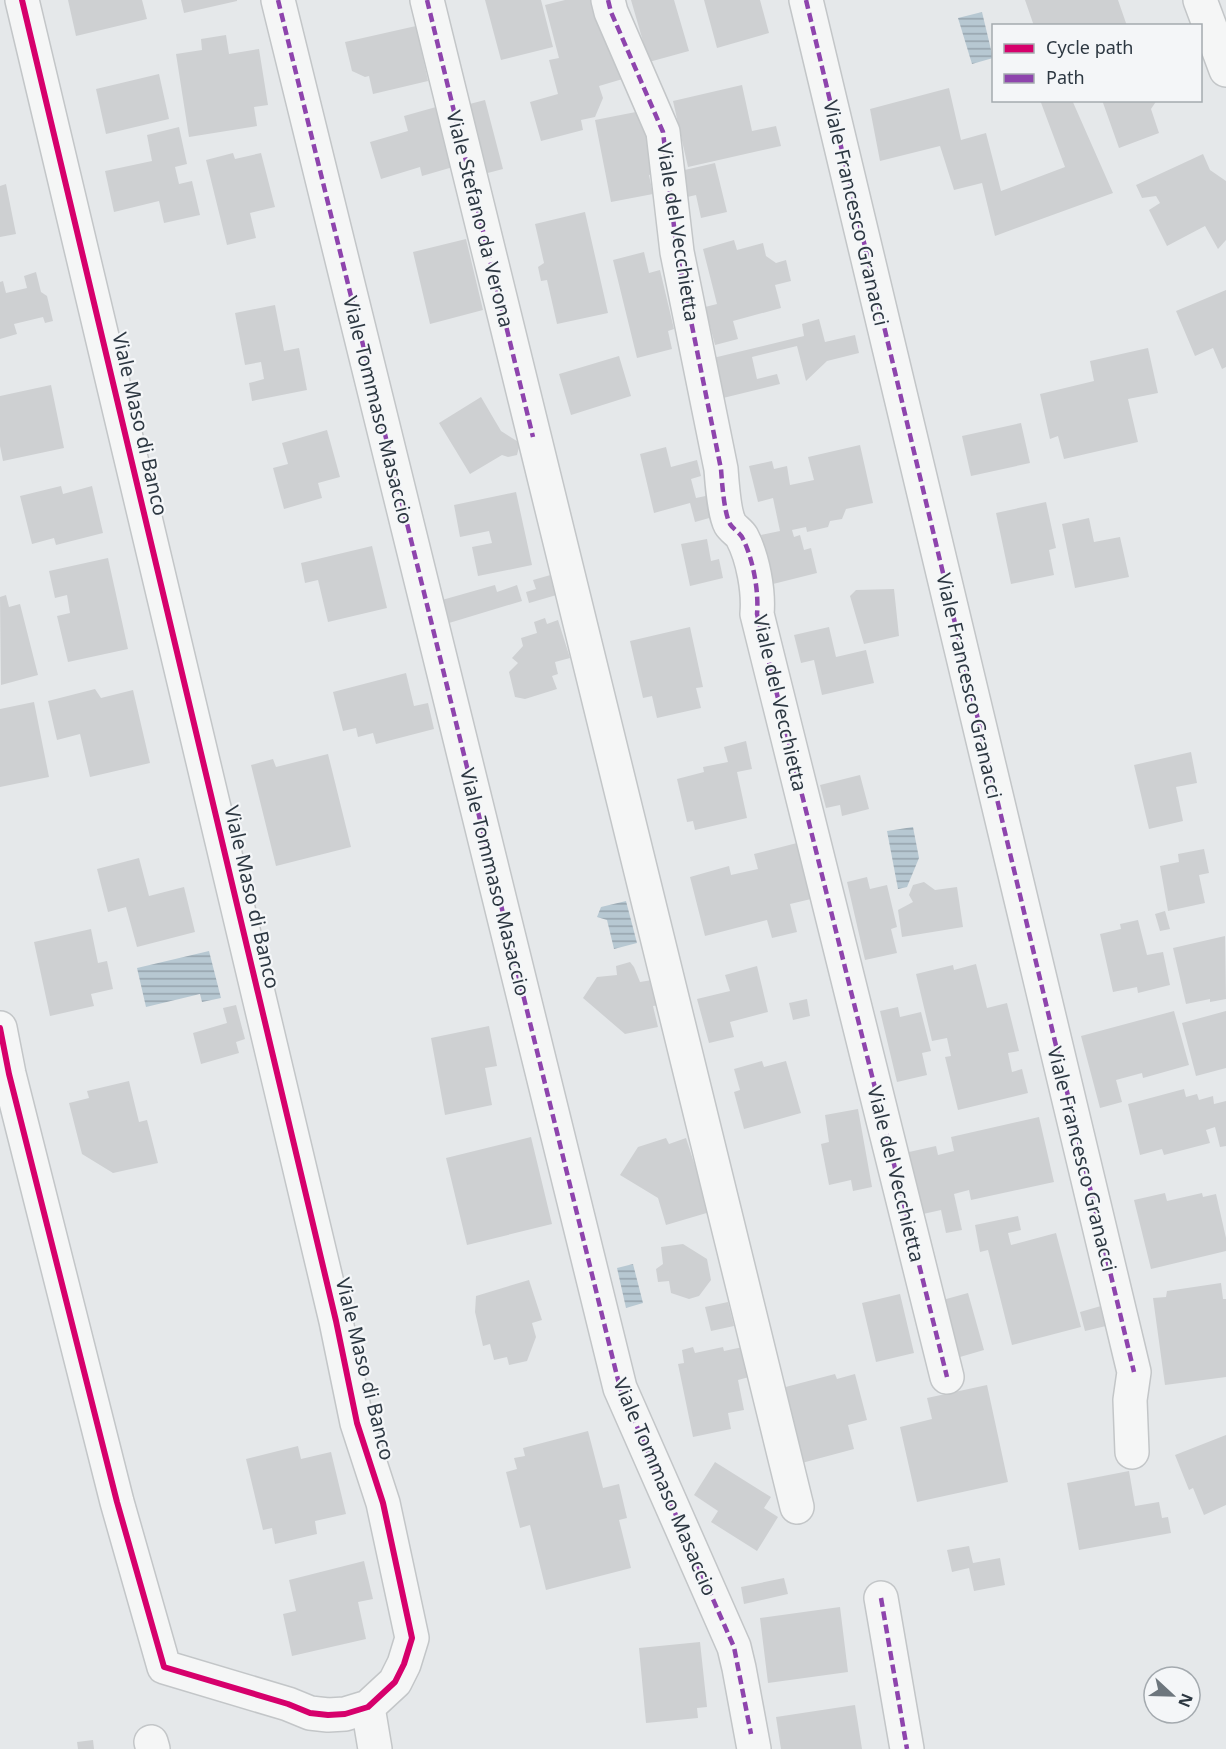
<svg xmlns="http://www.w3.org/2000/svg" width="1226" height="1749" font-family="'Noto Sans',sans-serif">
  <style>
    .water { fill: url(#water-rules) }
    .building { fill: #ced0d2 }
    .lines { fill: none; stroke-linecap: round; stroke-linejoin: round }
    .street-casing { stroke: #c3c6c8; stroke-width: 36 }
    .street { stroke: #f5f6f6; stroke-width: 33 }
    .quiet { stroke: #8e44ad; stroke-width: 4.5; stroke-dasharray: 9 4.5; stroke-linecap: butt }
    .cycleway-casing { stroke: #f4f6f8; stroke-width: 10 }
    .cycleway { stroke: #d6006c; stroke-width: 6 }
    .labels { text-anchor: middle; stroke-width: 4.5; stroke-linejoin: round; paint-order: stroke }
    .street-label { font-size: 20px; fill: #2d3842; stroke: #f4f6f8 }
  </style>
  <defs>
    <pattern id="water-rules" width="6" height="5" patternUnits="userSpaceOnUse" patternTransform="scale(1.5)"><rect width="6" height="5" fill="#b7c8d2"/><path d="M0 2.5h6" fill="none" stroke="#95a3ac"/></pattern>
  </defs>
  <rect width="100%" height="100%" fill="#e5e8ea"/>
  <path class="water" d="M982 12 993 58 972 64 958 18Z
    M913 827 919 858 907 887 898 889 887 831Z
    M626 901 637 943 614 949 607 920 597 917 601 907Z
    M209 951 221 998 202 1002 200 994 146 1007 137 968Z
    M633 1264 643 1303 626 1308 617 1268Z"/>
  <path class="building" d="M68 0H142L147 19 76 36Z
    M181 0H237V1L184 13Z
    M485 0H541L553 47 501 60Z
    M565 0H601L626 78 599 86 603 98 595 117 581 120 583 130 541 141 530 102 558 94 549 60 559 58 545 5Z
    M631 0H674L689 51 649 62Z
    M704 0H760L769 33 717 48Z
    M1025 0H1118L1127 26H1034Z
    M416 26 428 81 373 94 369 76 365 77 352 71 345 42Z
    M226 35 229 54 259 49 268 105 254 107 257 126 189 137 176 54 202 50 201 39Z
    M159 74 169 119 106 134 96 89Z
    M742 85 752 131 776 126 781 146 688 167 673 101Z
    M949 88 961 140 986 133 1001 191 1065 167 1040 100H1072L1113 193 995 236 982 183 954 190 940 146 880 161 870 109Z
    M485 100 503 169 480 175 462 106Z
    M1102 100H1157L1151 109 1159 133 1119 148Z
    M436 107 453 167 422 176 420 167 381 179 370 142 408 131 404 116Z
    M641 111 662 172 649 175 653 194 611 202 595 120Z
    M179 127 187 164 175 167 179 184 192 181 200 215 164 223 159 201 114 212 105 171 152 161 147 135Z
    M233 153 235 159 261 153 275 207 250 213 256 238 227 245 206 160Z
    M1203 154 1210 170 1226 181V240L1218 249 1205 226 1167 246 1149 210 1160 203 1156 196 1142 198 1136 185Z
    M715 163 727 212 701 218 696 195 683 198 676 172Z
    M6 184 16 234 0 237V186Z
    M585 212 608 313 557 324 547 280 541 281 538 267 544 263 535 224Z
    M466 239 483 310 430 324 413 252Z
    M734 240 737 250 763 243 766 256 776 263 786 260 791 281 775 285 781 308 733 321 738 339 715 345 705 307 717 304 703 249Z
    M644 252 649 273 660 270 674 329 668 331 672 349 637 358 613 260Z
    M36 272 41 292 47 296 53 321 45 323 43 317 14 324 17 334 0 339V282L3 281 6 293 27 288 24 276Z
    M1226 290V367L1222 369 1213 348 1195 356 1176 311Z
    M275 305 284 351 299 348 307 390 252 401 249 383 264 379 261 362 245 365 235 313Z
    M819 319 825 342 855 335 859 353 827 361 806 381 797 346 752 357 757 379 777 374 780 384 723 398 713 358 804 336 802 324Z
    M1148 348 1158 393 1128 399 1138 442 1064 459 1058 436 1050 439 1040 394 1094 381 1090 361Z
    M619 356 631 396 571 415 559 374Z
    M51 385 64 448 3 461 0 446V396Z
    M481 397 501 431 520 443 517 455 508 457 502 455 470 474 439 423Z
    M1021 423 1030 463 971 476 962 436Z
    M327 430 340 477 318 483 322 498 284 509 273 468 288 464 282 443Z
    M860 445 873 503 846 509 842 519 830 521 828 527 807 532 806 527 792 530 794 537 800 535 804 550 811 548 817 573 773 584 761 535 780 531 773 498 758 502 749 466 772 461 774 469 787 466 790 485 814 480 808 457Z
    M666 447 671 467 697 460 701 476 691 479 696 498 715 494 720 515 695 522 690 503 654 513 640 454Z
    M61 486 63 494 92 486 103 533 56 545 54 538 32 544 20 496Z
    M516 492 532 565 478 576 472 547 492 543 489 531 460 537 454 505Z
    M1046 502 1056 548 1049 550 1054 575 1011 584 996 513Z
    M1089 518 1094 542 1120 537 1129 577 1075 588 1062 524Z
    M707 539 711 561 719 559 723 578 690 586 681 544Z
    M372 546 387 608 328 622 318 580 305 583 301 563Z
    M108 558 128 649 68 662 57 616 70 613 67 595 55 598 49 571Z
    M554 574 560 594 529 603 526 592 536 589 533 580Z
    M495 585 497 592 517 585 522 601 449 623 442 600Z
    M894 589 899 636 864 644 850 596 856 590Z
    M6 595 9 607 20 604 38 675 1 685 0 597Z
    M545 618 547 624 558 620 570 658 555 662 558 674 552 676 557 689 525 699 515 697 509 672 518 663 512 658 523 646 521 638 537 633 534 622Z
    M690 627 703 687 696 688 701 708 657 718 652 696 643 698 630 641Z
    M829 627 836 657 866 650 874 683 822 695 814 660 801 663 794 635Z
    M406 673 414 706 428 703 434 729 376 744 373 733 358 737 356 728 343 731 333 692Z
    M95 689 101 698 133 690 150 763 90 777 80 734 57 740 48 701Z
    M34 702 49 777 0 787V709Z
    M746 741 752 769 737 772 747 818 695 830 693 821 687 822 677 779 704 772 703 767 728 762 724 747Z
    M1191 752 1197 783 1176 787 1183 821 1149 829 1134 765Z
    M328 754 351 847 276 866 251 765 273 759 276 767Z
    M860 775 869 809 842 816 840 805 826 808 820 785Z
    M797 843 811 899 790 904 797 932 772 938 767 920 705 936 690 877 729 866 731 875 758 869 754 854Z
    M1204 849 1209 873 1199 875 1205 903 1168 911 1160 866 1179 862 1178 854Z
    M139 858 149 896 184 887 195 932 137 947 126 907 108 912 97 869Z
    M867 877 870 889 887 885 897 927 891 929 897 953 865 960 847 882Z
    M924 882 935 890 957 887 963 927 902 937 898 910 913 902 909 895 913 885Z
    M1165 911 1170 929 1160 931 1155 914Z
    M1138 920 1147 955 1163 952 1170 985 1138 993 1137 987 1113 992 1100 934 1121 929 1120 924Z
    M91 929 98 963 107 961 113 989 91 994 94 1006 50 1016 34 942Z
    M1225 936 1226 999 1210 1002V999L1186 1004 1173 948Z
    M630 962 634 967 640 982 652 980 660 1005 653 1006 658 1027 625 1034 583 998 597 977 617 975 616 966Z
    M976 964 987 1008 1007 1003 1019 1051 1008 1053 1012 1072 1022 1069 1028 1093 958 1110 945 1057 951 1056 947 1038 932 1041 916 974 953 965 954 970Z
    M757 966 768 1012 730 1022 734 1037 709 1043 697 999 730 991 725 975Z
    M807 999 810 1016 793 1020 789 1003Z
    M236 1005 245 1039 236 1042 239 1053 201 1064 193 1033 227 1023 223 1008Z
    M898 1007 900 1017 921 1012 931 1051 922 1053 927 1075 897 1082 880 1011Z
    M1174 1011 1189 1065 1143 1078 1142 1073 1116 1080 1122 1102 1100 1108 1081 1036Z
    M1226 1011V1068L1196 1076 1182 1023Z
    M489 1026 497 1066 485 1068 492 1105 445 1115 431 1038Z
    M762 1061 764 1067 786 1061 801 1113 744 1129 734 1092 740 1090 734 1069Z
    M129 1081 139 1122 147 1120 158 1163 113 1173 82 1154 69 1103 89 1098 87 1091Z
    M1184 1089 1186 1097 1197 1094 1199 1100 1213 1096 1214 1104 1226 1101V1146L1220 1147 1215 1127 1206 1130 1210 1143 1164 1155 1162 1149 1140 1155 1128 1104Z
    M858 1109 872 1187 853 1191 851 1180 829 1185 821 1144 829 1142 825 1115Z
    M1039 1117 1054 1182 971 1200 969 1190 954 1194 962 1230 946 1233 941 1210 923 1214 909 1152 936 1146 938 1155 954 1151 951 1137Z
    M531 1137 552 1224 467 1245 446 1158Z
    M666 1138 669 1144 686 1138 710 1212 666 1225 658 1198 620 1175 638 1147Z
    M1165 1193 1167 1201 1202 1193 1203 1197 1216 1194 1226 1238V1251L1151 1269 1134 1200Z
    M1018 1216 1021 1230 1008 1233 1011 1245 1056 1233 1081 1327 1012 1345 988 1250 980 1252 975 1225Z
    M683 1244 707 1259 711 1280 699 1296 689 1299 671 1293 669 1281 658 1282 656 1269 663 1264 661 1247Z
    M529 1280 542 1320 532 1323 536 1337 527 1361 509 1365 507 1357 494 1360 490 1344 483 1346 475 1312 476 1296Z
    M1221 1283 1223 1299H1226V1377L1165 1385 1153 1298 1166 1297 1167 1291Z
    M968 1293 984 1350 953 1359 939 1301Z
    M900 1294 914 1353 876 1362 862 1303Z
    M728 1302 734 1326 711 1331 705 1307Z
    M1101 1306 1106 1326 1085 1331 1080 1312Z
    M693 1347 695 1353 723 1347 724 1351 743 1347 749 1377 738 1380 744 1410 728 1413 731 1429 693 1437 678 1364 684 1363 682 1350Z
    M835 1374 837 1379 855 1374 867 1420 848 1425 854 1449 798 1464 778 1389Z
    M987 1385 1008 1482 917 1502 900 1427 932 1419 927 1398Z
    M588 1431 603 1488 619 1484 627 1518 619 1520 631 1568 546 1590 530 1525 520 1528 506 1472 517 1469 514 1458 525 1456 523 1448Z
    M1226 1435V1505L1204 1515 1193 1488 1189 1490 1175 1455Z
    M298 1446 301 1459 331 1452 346 1514 315 1521 317 1534 275 1544 272 1528 263 1530 246 1459Z
    M715 1462 771 1497 764 1508 778 1517 757 1551 711 1522 718 1511 694 1495Z
    M1129 1471 1135 1506 1159 1502 1162 1518 1168 1517 1171 1533 1079 1550 1067 1483Z
    M969 1546 973 1563 1000 1558 1005 1585 974 1591 969 1568 952 1572 947 1550Z
    M364 1561 373 1599 358 1602 366 1639 292 1656 283 1614 296 1611 289 1580Z
    M784 1578 788 1594 744 1604 741 1587Z
    M840 1607 848 1672 768 1683 760 1618Z
    M700 1642 707 1707 697 1708 698 1718 646 1723 639 1648Z
    M855 1705 862 1749H781L776 1717Z
    M93 1740 94 1749H78L77 1742Z"/>
  <g class="lines">
    <g class="street-casing">
      <path id="street" d="M278 0 620 1388 734 1647 739 1668 754 1749
        M427 0 797 1507
        M608 0 611 12 663 132 677 252 721 469C722 482 724 513 730 524 733 529 739 532 742 537 753 558 759 591 757 614L947 1377
        M806 0 1134 1372 1130 1400 1132 1452
        M1200 0 1226 70
        M0 1028 9 1074 117 1502 164 1667 288 1704 310 1713 328 1715 345 1714 368 1707 395 1682 404 1664 412 1638 383 1503 357 1423 336 1321 22 0
        M881 1598 907 1749
        M368 1707 375 1749
        M151 1742 153 1749"/>
    </g>
    <use href="#street" class="street"/>
    <path class="quiet" d="M278 0 620 1388 734 1647 751 1734
      M427 0 533 437
      M608 0 611 12 663 132 677 252 721 469C722 482 724 513 730 524 733 529 739 532 742 537 753 558 759 591 757 614L947 1377
      M806 0 1134 1372
      M881 1598 907 1749"/>
    <g class="cycleway-casing">
      <path id="cycleway" d="M0 1028 9 1074 117 1502 164 1667 288 1704 310 1713 328 1715 345 1714 368 1707 395 1682 404 1664 412 1638 383 1503 357 1423 336 1321 22 0"/>
    </g>
    <use href="#cycleway" class="cycleway"/>
  </g>
  <g class="labels">
    <g class="street-label">
      <text transform="translate(856 213) rotate(77)" y="7">Viale Francesco Granacci</text>
      <text transform="translate(480 219) rotate(76)" y="7">Viale Stefano da Verona</text>
      <text transform="translate(678 232) rotate(81)" y="7">Viale del Vecchietta</text>
      <text transform="translate(378 410) rotate(76)" y="7">Viale Tommaso Masaccio</text>
      <text transform="translate(140 424) rotate(77)" y="7">Viale Maso di Banco</text>
      <text transform="translate(969 686) rotate(77)" y="7">Viale Francesco Granacci</text>
      <text transform="translate(780 703) rotate(77)" y="7">Viale del Vecchietta</text>
      <text transform="translate(495 882) rotate(76)" y="7">Viale Tommaso Masaccio</text>
      <text transform="translate(252 897) rotate(77)" y="7">Viale Maso di Banco</text>
      <text transform="translate(1082 1159) rotate(76)" y="7">Viale Francesco Granacci</text>
      <text transform="translate(896 1174) rotate(76)" y="7">Viale del Vecchietta</text>
      <text transform="translate(365 1369) rotate(76)" y="7">Viale Maso di Banco</text>
      <text transform="translate(665 1487) rotate(67)" y="7">Viale Tommaso Masaccio</text>
    </g>
  </g>
  <rect x="992" y="24" width="210" height="78" fill="#f4f6f8" stroke="#a4aaaf" stroke-width="1.5"/>
  <rect x="1004" y="44" width="30" height="9" fill="#d6006c" stroke="#a4aaaf" stroke-width="1.5"/>
  <text x="1046" y="54" font-size="18" fill="#2d3842">Cycle path</text>
  <rect x="1004" y="74" width="30" height="9" fill="#8e44ad" stroke="#a4aaaf" stroke-width="1.5"/>
  <text x="1046" y="84" font-size="18" fill="#2d3842">Path</text>
  <g transform="translate(1172 1695) rotate(112)"><circle r="28" fill="#f4f6f8" stroke="#a4aaaf" stroke-width="1.5"/>
  <path d="M0-4.5L10 22L0 15L-10 22Z" fill="#6d767d"/>
  <text y="-9" font-size="16" font-weight="bold" text-anchor="middle" fill="#2d3842">N</text>
  </g>
</svg>
